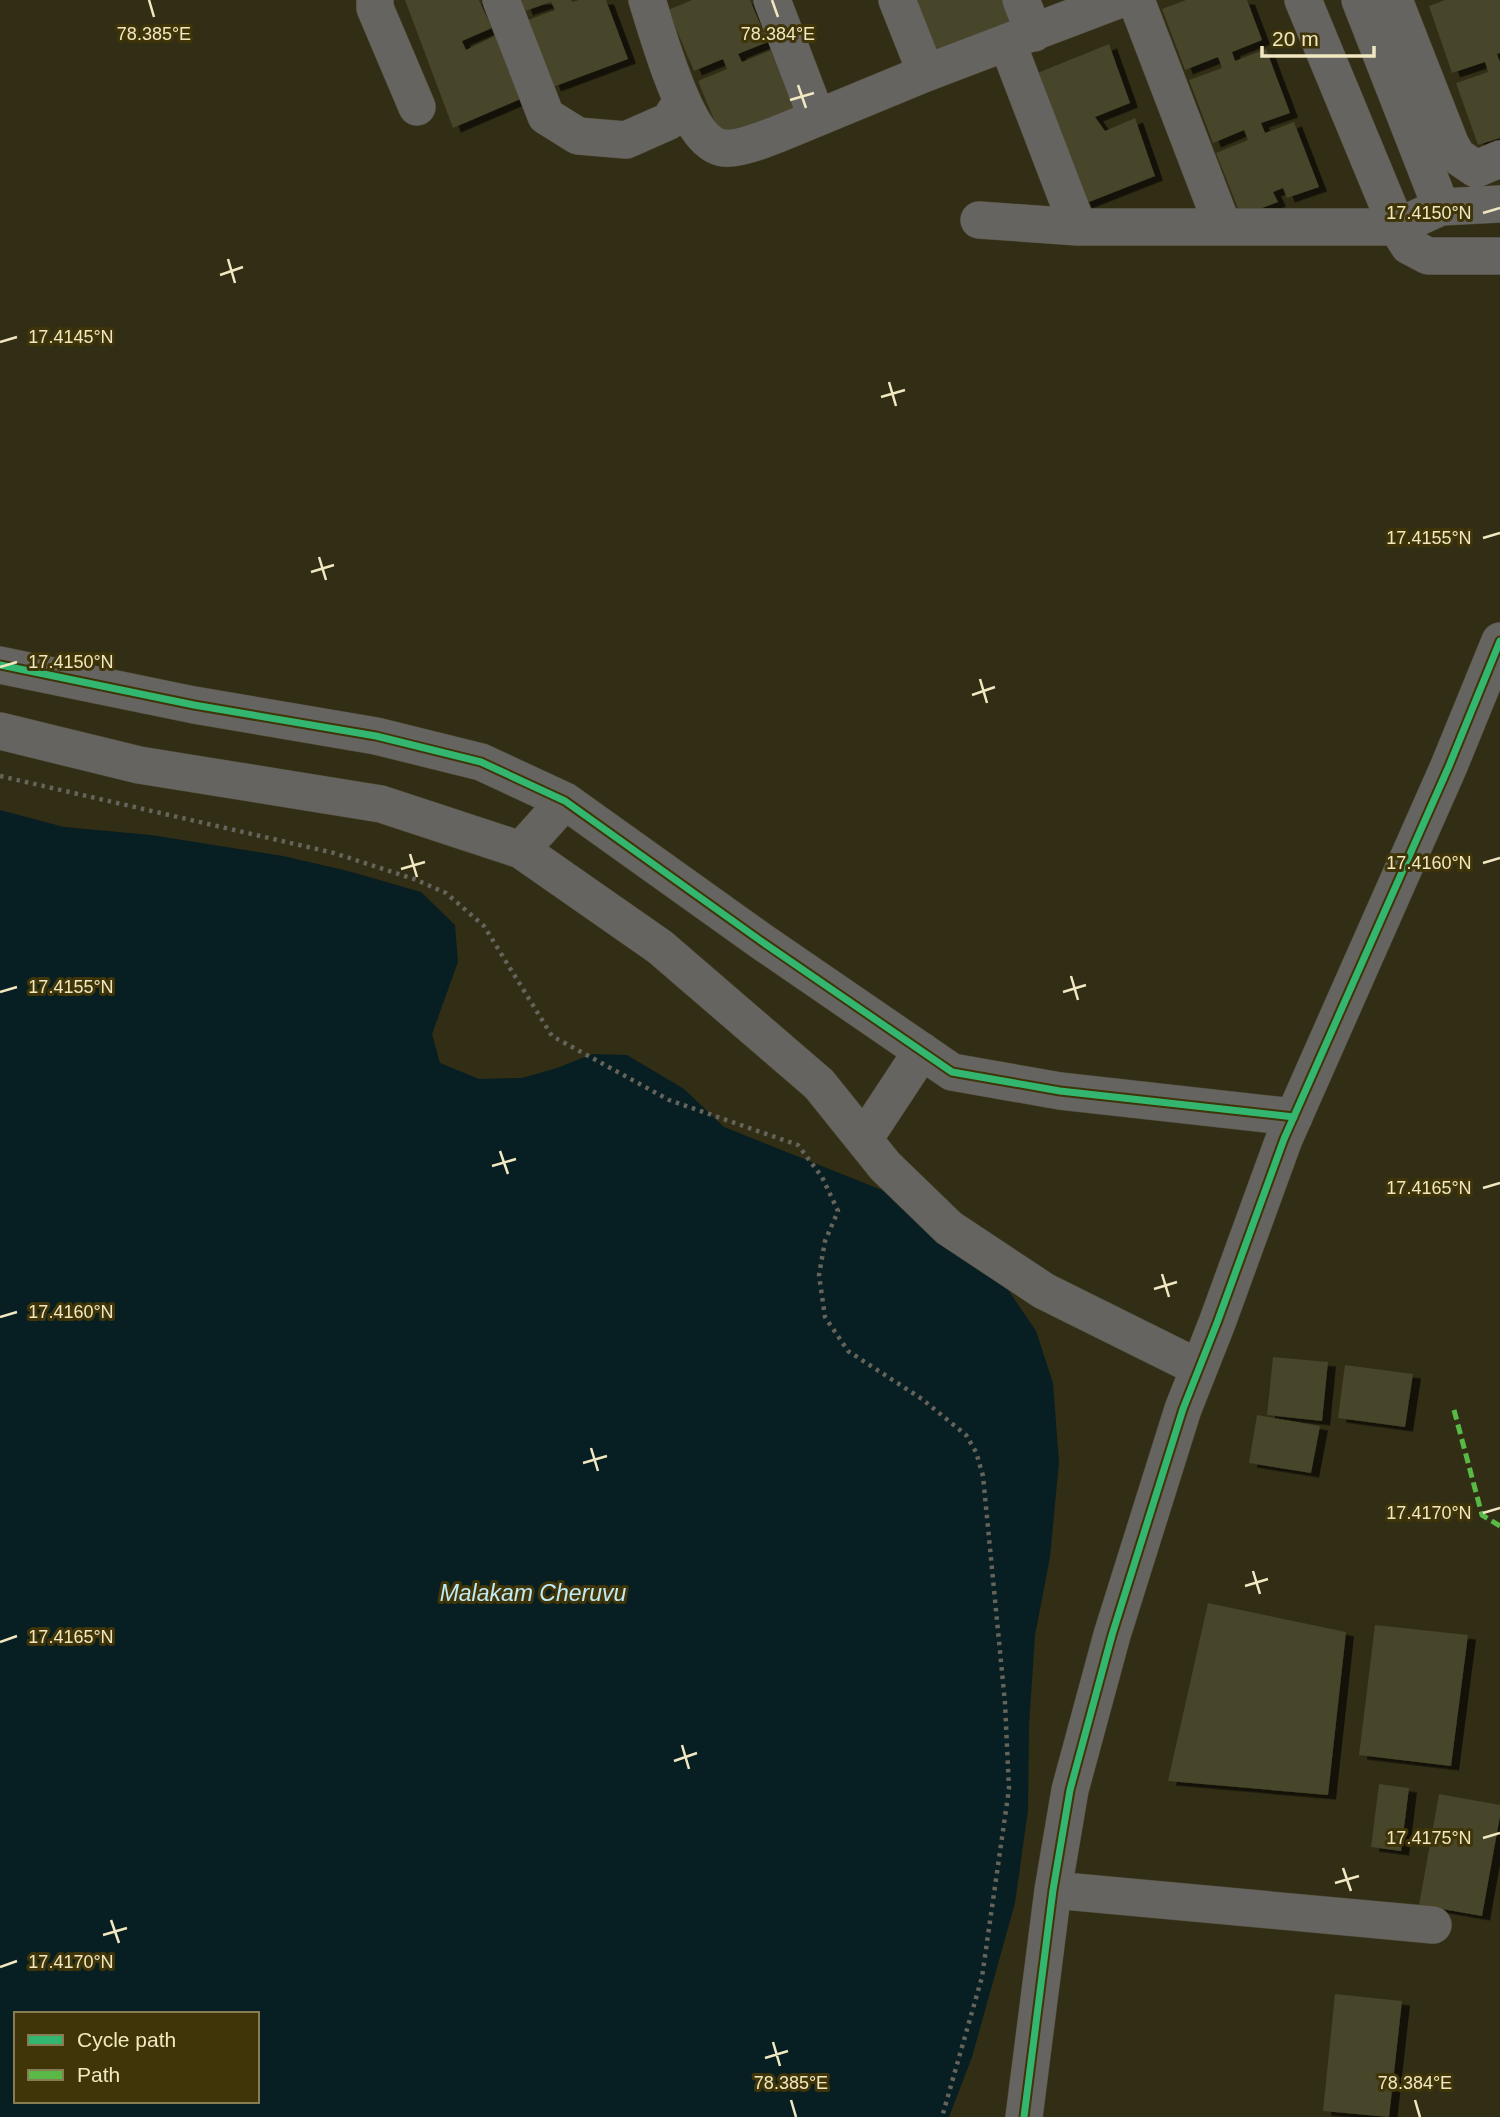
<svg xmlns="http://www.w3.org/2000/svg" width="1500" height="2117" font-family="Helvetica,sans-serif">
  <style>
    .water { fill: #071e22; fill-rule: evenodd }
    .building { fill: #46442b; filter: url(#shadow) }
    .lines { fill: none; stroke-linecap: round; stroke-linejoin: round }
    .minor-casing { stroke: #4e4933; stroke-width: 38 }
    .path { stroke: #65645a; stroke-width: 4.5; stroke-dasharray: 3.5 5; stroke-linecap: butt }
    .minor { stroke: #656461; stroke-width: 37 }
    .quiet { stroke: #58b947; stroke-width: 5; stroke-dasharray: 10 5; stroke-linecap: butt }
    .cycleway-casing { stroke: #3f3508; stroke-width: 11 }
    .cycleway { stroke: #33b770; stroke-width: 7 }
    .ticks { fill: none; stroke: #f1e8c1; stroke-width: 2.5 }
    .labels { text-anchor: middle; stroke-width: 6; stroke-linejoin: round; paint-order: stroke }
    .water-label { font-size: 23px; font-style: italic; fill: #c0eaf6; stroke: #3f3508 }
    .ticks-label { font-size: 18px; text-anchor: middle; fill: #f1e8c1; stroke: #3f3508; stroke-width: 6; stroke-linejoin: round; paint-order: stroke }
  </style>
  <defs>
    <filter id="shadow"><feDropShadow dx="8" dy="4.5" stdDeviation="0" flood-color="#0009"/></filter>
  </defs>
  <rect width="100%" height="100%" fill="#322d15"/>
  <path class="water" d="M0 810 64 827 151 835 283 856 348 871 421 892 455 925 458 962 432 1034 440 1063 479 1079 522 1078 557 1068 592 1054 627 1055 684 1089 724 1127 892 1194 990 1263 1036 1331 1053 1383 1059 1462 1050 1557 1035 1635 1029 1726 1028 1810 1015 1903 972 2057 949 2117H0ZM16 2014H257V2101H16Z"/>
  <path class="building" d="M405 0H479L492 28 462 41 466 50 498 34 523 98 453 128Z
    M521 0H571L572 2 579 0H606L628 59 553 87 528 20 555 10 551 2 525 11Z
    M692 0H750L768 42 738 54 742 62 771 50 798 114 724 144 698 81 727 69 723 59 694 71 668 10Z
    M916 0H1004L1015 29 941 60Z
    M1186 0H1247L1262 40 1232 52 1235 61 1266 49 1290 113 1261 123 1265 133 1294 122 1319 187 1287 198 1283 188 1273 192 1278 202 1241 216 1216 153 1248 140 1244 130 1213 143 1189 80 1222 68 1218 57 1185 70 1162 9Z
    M1445 0H1500V53L1497 54 1500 62V138L1478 145 1456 83 1488 72 1485 62 1452 73 1429 6Z
    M1109 44 1130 103 1095 117 1105 131 1135 118 1155 176 1084 204 1030 76Z
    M1273 1357 1328 1362 1322 1421 1267 1415Z
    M1345 1365 1413 1374 1405 1427 1338 1418Z
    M1257 1415 1320 1426 1311 1473 1249 1463Z
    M1208 1603 1346 1632 1328 1795 1168 1781Z
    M1375 1625 1468 1635 1451 1766 1359 1755Z
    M1379 1784 1409 1788 1401 1851 1371 1847Z
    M1439 1794 1500 1805V1816L1482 1916 1419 1905Z
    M1335 1994 1402 2001 1389 2117 1323 2111Z"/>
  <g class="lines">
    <g class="minor-casing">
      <path id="minor" d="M375 0V8L417 107
        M501 0 546 116 578 136 626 140 669 121 682 101
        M647 0C658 33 686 144 724 148 744 151 796 126 817 118
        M772 0 817 118 926 73 1118 0
        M897 0 926 73
        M1021 0 1034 33
        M1136 0 1223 227
        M1303 0 1397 227 1409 246 1428 256H1500
        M1360 0 1441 207
        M1394 0 1450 143 1457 156 1476 169 1500 159
        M1007 42 1078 227H1397L1441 207 1500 204
        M979 220 1078 227
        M0 665 194 705 376 736 481 762 565 801 761 941 952 1072 1060 1091 1294 1117
        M0 731 139 765 381 804 521 850 660 947 819 1084 885 1166 949 1228 1044 1291 1199 1368
        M521 850 565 801
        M864 1139 922 1051
        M1053 1890 1433 1925
        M1024 2117 1053 1890 1070 1790 1112 1635 1183 1409 1217 1323 1284 1139 1449 766 1500 641"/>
    </g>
    <path class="path" d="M0 776 334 853 414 879 446 893 484 926 552 1036 669 1100 798 1145 822 1177 838 1211 825 1241 819 1275 825 1317 848 1351 922 1399 966 1435 976 1452 983 1476 1005 1703 1009 1789 982 1977 942 2117"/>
    <use href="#minor" class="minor"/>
    <path class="quiet" d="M1454 1410 1482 1515 1500 1526"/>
    <g class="cycleway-casing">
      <path id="cycleway" d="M0 665 194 705 376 736 481 762 565 801 761 941 952 1072 1060 1091 1294 1117
        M1024 2117 1053 1890 1070 1790 1112 1635 1183 1409 1217 1323 1284 1139 1449 766 1500 641"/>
    </g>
    <use href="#cycleway" class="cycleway"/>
  </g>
  <path class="ticks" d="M149 0 154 17M772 0 778 17M798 85 806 108M790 100 814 93M1483 213 1500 208M228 259 235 283M220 275 243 267M0 342 17 337M889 382 896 406M881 397 905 390M1483 538 1500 533M319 557 326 580M311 572 334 565M0 667 17 662M980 679 987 703M972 695 995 687M410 854 417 877M1483 863 1500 858M401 869 425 862M1071 976 1078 1000M0 992 17 987M1063 992 1086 985M500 1151 508 1174M492 1166 516 1159M1483 1188 1500 1183M1162 1274 1169 1297M1154 1289 1177 1282M0 1317 17 1312M591 1448 598 1471M583 1463 607 1456M1483 1513 1500 1508M1253 1571 1260 1594M1245 1586 1268 1579M0 1642 17 1636M682 1745 689 1769M674 1761 697 1753M1483 1838 1500 1833M1343 1868 1351 1891M1335 1883 1359 1876M111 1920 119 1943M103 1935 127 1928M0 1967 17 1961M773 2042 780 2066M765 2058 788 2051M791 2100 796 2117M1415 2100 1420 2117"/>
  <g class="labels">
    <g class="water-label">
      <text x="533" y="1601">Malakam Cheruvu</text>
    </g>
  </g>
  <g class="ticks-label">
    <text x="154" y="40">78.385°E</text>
    <text x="778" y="40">78.384°E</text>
    <text x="1429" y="219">17.4150°N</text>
    <text x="71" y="343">17.4145°N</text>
    <text x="1429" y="544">17.4155°N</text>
    <text x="71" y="668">17.4150°N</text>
    <text x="1429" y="869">17.4160°N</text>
    <text x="71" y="993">17.4155°N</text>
    <text x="1429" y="1194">17.4165°N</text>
    <text x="71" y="1318">17.4160°N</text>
    <text x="1429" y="1519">17.4170°N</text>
    <text x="71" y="1643">17.4165°N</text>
    <text x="1429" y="1844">17.4175°N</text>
    <text x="71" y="1968">17.4170°N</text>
    <text x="791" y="2089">78.385°E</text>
    <text x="1415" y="2089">78.384°E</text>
  </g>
  <rect x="14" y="2012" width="245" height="91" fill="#3f3508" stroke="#867d52" stroke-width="2"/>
  <rect x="28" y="2035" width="35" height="10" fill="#33b770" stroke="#867d52" stroke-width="2"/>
  <text x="77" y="2047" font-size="21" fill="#f1e8c1">Cycle path</text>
  <rect x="28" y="2070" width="35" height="10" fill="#58b947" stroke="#867d52" stroke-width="2"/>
  <text x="77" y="2082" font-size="21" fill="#f1e8c1">Path</text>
  <path d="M1262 46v10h112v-10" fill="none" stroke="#f1e8c1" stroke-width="3.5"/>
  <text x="1272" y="46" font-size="21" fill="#f1e8c1" stroke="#3f3508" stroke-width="5" paint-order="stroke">20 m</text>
</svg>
